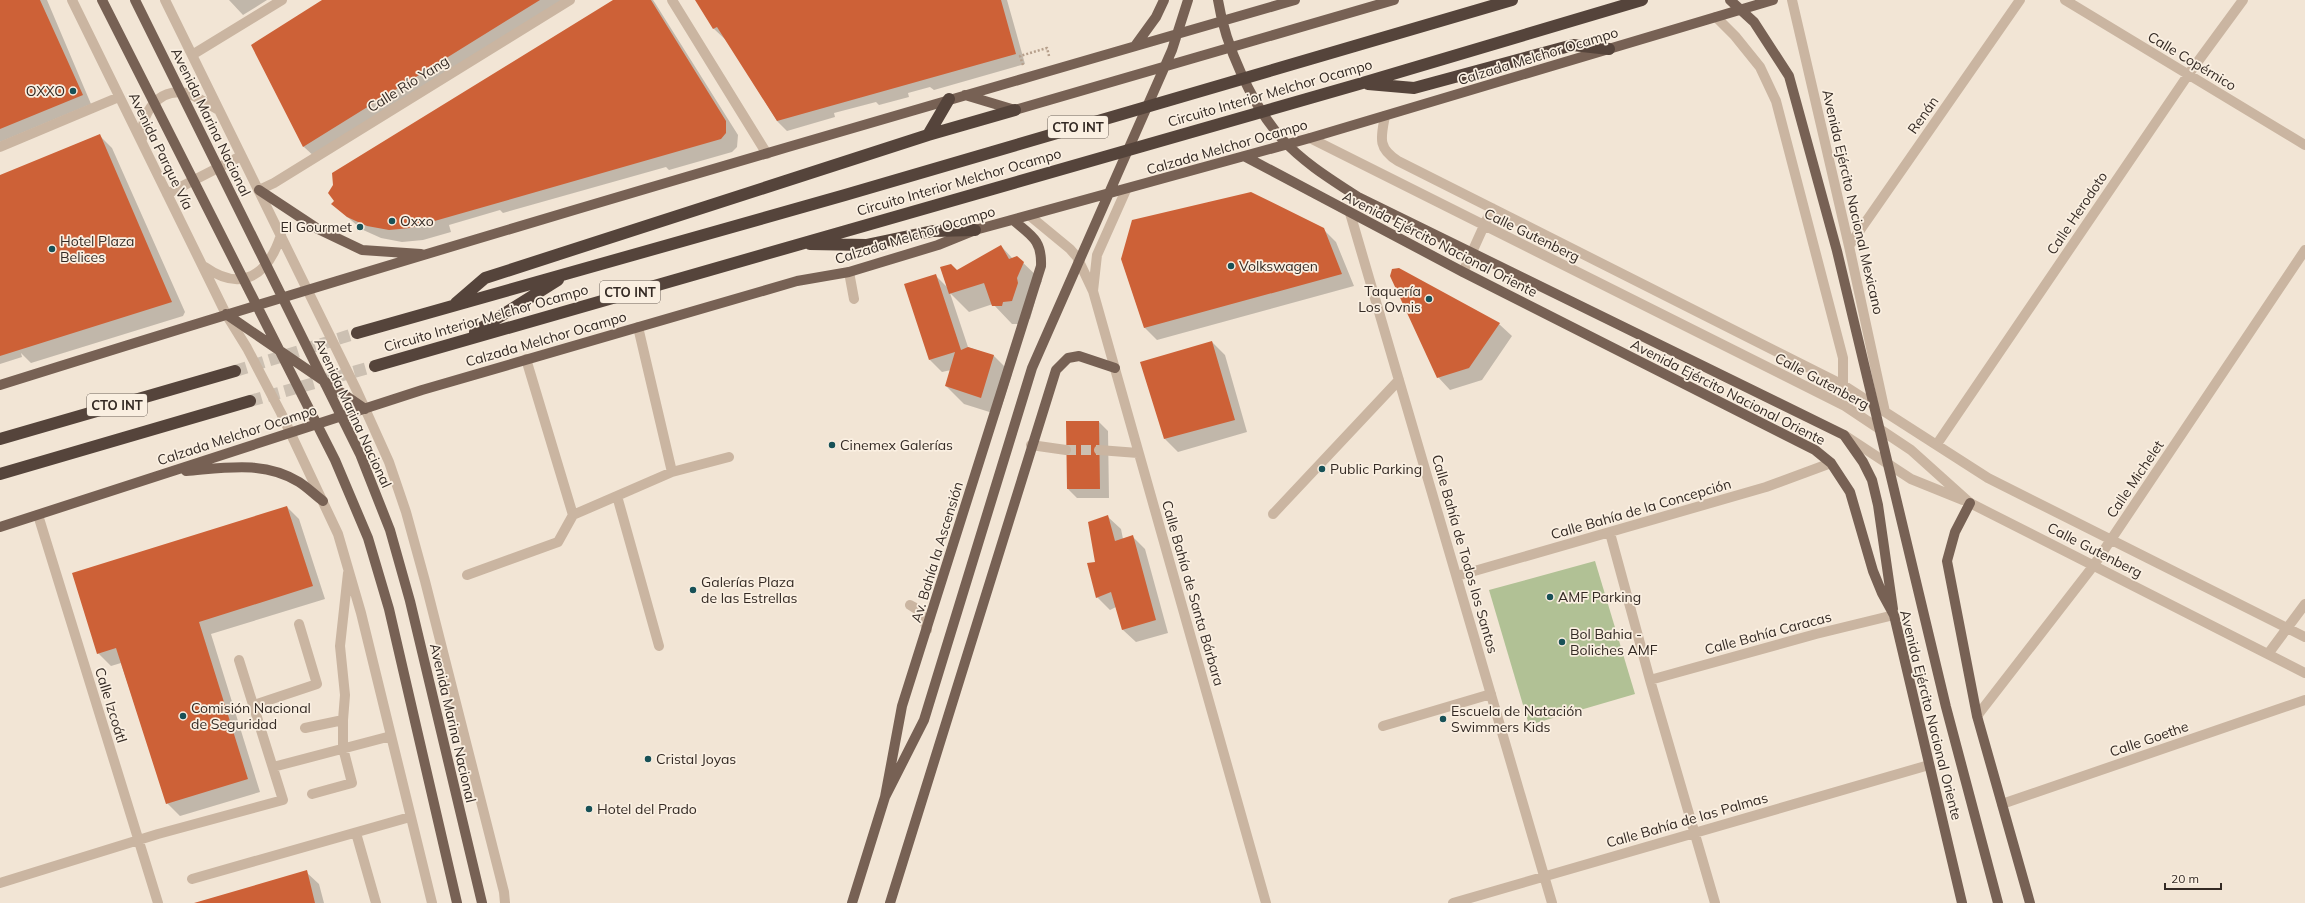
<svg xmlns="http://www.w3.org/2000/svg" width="2305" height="903" font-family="Mulish,sans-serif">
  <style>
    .green { fill: #b1c195 }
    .shadow { fill: #0003 }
    .building { fill: #cd6137 }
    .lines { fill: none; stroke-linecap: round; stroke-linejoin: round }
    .minor-tunnel { stroke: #ccc0b2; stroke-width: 10; stroke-dasharray: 10 5; stroke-linecap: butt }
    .highway-tunnel { stroke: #ccc0b2; stroke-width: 12; stroke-dasharray: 12 6; stroke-linecap: butt }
    .path { stroke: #b69f8b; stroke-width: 2.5; stroke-dasharray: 2 2; stroke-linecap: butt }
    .minor { stroke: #cab5a1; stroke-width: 10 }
    .major { stroke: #776154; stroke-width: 10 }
    .highway { stroke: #55443b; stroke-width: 12 }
    .poi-dot { fill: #185157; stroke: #faefe1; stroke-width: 1.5 }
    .labels { text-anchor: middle; stroke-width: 3.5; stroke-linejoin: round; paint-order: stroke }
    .shield { fill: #faefe1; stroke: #6f655d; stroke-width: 1 }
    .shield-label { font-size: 13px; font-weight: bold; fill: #342a24 }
    .street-label { font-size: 14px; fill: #342a24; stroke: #faefe1 }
    .poi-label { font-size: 14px; fill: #342a24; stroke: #faefe1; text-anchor: start }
  </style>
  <rect width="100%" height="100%" fill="#f2e5d5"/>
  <path class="green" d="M1595 561 1635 694 1529 725 1489 590Z"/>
  <path class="shadow" d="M0 0H47L91 104 0 142Z
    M229 0H267L243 15Z
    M324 0H564L317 159 304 147 252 45Z
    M616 0H653L655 3 738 135 737 147 732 152 669 170 666 167 503 213 500 210 449 225 451 232 423 240 402 242 381 238 361 229 333 204Z
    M696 0H1007L1025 64 934 90 930 87 908 93 909 97 879 105 876 102 834 113 835 117 787 131 777 121 728 42 714 29Z
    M99 135 112 148 185 312 183 316 31 363 21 353 22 357 0 364V176Z
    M1323 229 1336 242 1354 286 1157 340 1144 327Z
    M1001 246 1013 259 1017 257 1042 281 1034 297 1035 301 1030 319H1021L1020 324H1012L993 304 969 312 950 293 968 347 994 356 1012 374 999 415 964 404 946 386 951 370 942 372 930 360 935 275 948 288 957 271Z
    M1499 324 1512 336 1482 380 1450 390 1438 377Z
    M1212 342 1225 355 1247 432 1178 452 1165 439 1141 363Z
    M1099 422 1108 431 1109 498H1077L1068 489Z
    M287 507 299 519 325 599 211 634 260 792 180 816 167 803 121 663 111 666 98 653Z
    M1108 517 1121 529 1123 539 1132 536 1145 549 1168 633 1136 642 1123 630 1116 607 1110 610 1097 597 1096 563Z
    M306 872 319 884 324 903H196Z"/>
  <path class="building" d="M0 0H40L83 95 0 129Z
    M322 0H540L303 147 251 45Z
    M613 0H651L726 121V133L721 139 410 228 389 230 367 226 347 217 331 204 334 201 328 193 333 185 332 173Z
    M695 0H1001L1016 54 777 121 717 27 713 29Z
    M100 134 172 302 0 356V175Z
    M1251 192 1324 228 1342 274 1144 328 1121 259 1132 220Z
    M1001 245 1009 259 1017 256 1024 262 1017 278 1018 283 1012 301 1003 302 1002 306H992L984 283 949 294 940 267 951 264 957 270Z
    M1399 268 1500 323 1469 368 1437 378 1390 276 1392 269Z
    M936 274 961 350 968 347 994 355 981 398 945 386 955 352 929 360 904 284Z
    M1212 341 1235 420 1164 439 1140 362Z
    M1066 421H1099L1100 489H1067Z
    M287 506 313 586 199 622 248 779 166 804 116 648 97 654 72 573Z
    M1108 515 1115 541 1133 535 1156 620 1122 630 1111 592 1096 598 1087 563 1095 562 1088 522Z
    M307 870 315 903H194Z"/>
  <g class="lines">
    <path class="minor-tunnel" d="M1066 450H1099"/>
    <path class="highway-tunnel" d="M235 371 357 333
      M250 401 375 366"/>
    <path class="path" d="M1023 65 1020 56 1047 48 1049 56"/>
    <path class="minor" d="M72 0 226 314 247 348 281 413 338 534 361 613 432 903
      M165 0 357 391 389 462 406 512 425 581 504 892 505 903
      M672 0 767 154
      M1792 0 1849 246 1885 412
      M2065 0 2305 145
      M1716 17 1735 36 1760 67 1776 101 1843 358V385
      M192 55 282 0
      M1385 116C1381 137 1377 148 1398 161L1843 385 1988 478 2305 637
      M1310 138 1845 406 1911 450 1970 503 2305 673
      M142 139C140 115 158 87 186 93 197 96 209 105 219 110
      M0 147 119 97
      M259 190 274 183 570 0
      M167 194 241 156
      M1350 213 1552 903
      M1030 216 1070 249 1077 257 1093 291 1266 903
      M1849 246 2020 0
      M205 267C242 293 268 275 281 235
      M849 272 854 299
      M1463 272 1492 208
      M1093 291 1097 255 1126 190
      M638 327 672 472
      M1844 435 1911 479 1963 500
      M1937 444 2188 75 2243 0
      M1031 445 1066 450
      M1099 450 1138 453
      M617 496 659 646
      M1273 514 1399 380
      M38 515 158 903
      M573 515 672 472 729 457
      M1610 533 1650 680 1715 903
      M467 575 558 542 573 515 526 359
      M1457 576 1766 487 1831 463
      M910 605C921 610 925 619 927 630
      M2268 654 2305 604
      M1650 680 1816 634 1894 615
      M254 705 317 684 299 624
      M1977 716 2094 565 2305 250
      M343 720 345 695 340 646 348 573
      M1383 726 1491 694
      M305 728 343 720V748L352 783 312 794
      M273 767 391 736
      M2002 804 2305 700
      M356 833 376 903
      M192 879 410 817
      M0 883 158 834 283 800 239 660
      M1453 903 1929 765"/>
    <path class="major" d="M102 0 335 460 368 538 389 609 457 903
      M135 0 360 454 390 530 410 601 482 903
      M1218 0C1225 45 1252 106 1283 140 1304 163 1332 180 1358 197L1844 435 1863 462 1872 480 1878 505 1893 609
      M1730 0 1754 22 1789 76 1837 251 1946 707 1998 903
      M1135 46 1156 17 1164 0
      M965 95 1015 110 1394 0
      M1244 156 1463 272 1815 450 1831 463 1850 492 1873 571 1882 593 1894 615 1962 903
      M259 190 318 229 362 250 421 254
      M226 314 365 409
      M0 385C429 250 862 125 1295 0
      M186 471C224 468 264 460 299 482 307 487 315 495 323 501
      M1970 503 1955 532 1947 561 1977 716 2030 903
      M0 527 422 390 797 281 849 272 938 245 975 230 1310 138 1773 0
      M885 797 924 720 1032 368 1172 50 1188 0
      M852 903 885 797 902 706 1041 266C1042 240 1032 236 1013 220
      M890 903 1056 370 1068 358 1079 356 1115 368"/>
    <path class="highway" d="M1368 84 1414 88 1573 45 1609 49
      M928 135 1015 110
      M810 244 866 245 933 231 975 230
      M456 303 485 278 928 135 949 99
      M475 332 558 280
      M357 333 845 195 1512 0
      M375 366 1359 84 1642 0
      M0 439 235 371
      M0 474 250 401"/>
  </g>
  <g class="poi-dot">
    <circle cx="73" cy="91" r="4"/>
    <circle cx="392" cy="221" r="4"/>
    <circle cx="360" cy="227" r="4"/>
    <circle cx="52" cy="249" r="4"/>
    <circle cx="1231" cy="266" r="4"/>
    <circle cx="1429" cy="299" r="4"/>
    <circle cx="832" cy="445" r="4"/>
    <circle cx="1322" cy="469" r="4"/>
    <circle cx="693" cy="590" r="4"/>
    <circle cx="1550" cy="597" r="4"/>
    <circle cx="1562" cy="642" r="4"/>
    <circle cx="183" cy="716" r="4"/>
    <circle cx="1443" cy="719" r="4"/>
    <circle cx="648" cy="759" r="4"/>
    <circle cx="589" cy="809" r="4"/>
  </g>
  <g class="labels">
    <g class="shield">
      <rect x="1048" y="116" width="60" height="22" rx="3"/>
      <rect x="600" y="281" width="60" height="22" rx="3"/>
      <rect x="87" y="394" width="60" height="22" rx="3"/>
    </g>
    <g class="shield-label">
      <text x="1078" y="132">CTO INT</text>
      <text x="630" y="297">CTO INT</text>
      <text x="117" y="410">CTO INT</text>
    </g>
    <g class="street-label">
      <text transform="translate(1538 56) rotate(-17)" y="5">Calzada Melchor Ocampo</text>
      <text transform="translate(2192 61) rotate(31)" y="5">Calle Copérnico</text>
      <text transform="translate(408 84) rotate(-32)" y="5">Calle Río Yang</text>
      <text transform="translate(1270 93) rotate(-16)" y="5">Circuito Interior Melchor Ocampo</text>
      <text transform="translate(1923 115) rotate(-55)" y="5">Renán</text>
      <text transform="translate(211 122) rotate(64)" y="5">Avenida Marina Nacional</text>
      <text transform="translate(1227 147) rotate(-16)" y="5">Calzada Melchor Ocampo</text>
      <text transform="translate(161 151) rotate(64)" y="5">Avenida Parque Vía</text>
      <text transform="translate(959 182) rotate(-16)" y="5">Circuito Interior Melchor Ocampo</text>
      <text transform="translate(1853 202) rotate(77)" y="5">Avenida Ejército Nacional Mexicano</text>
      <text transform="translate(2077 213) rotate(-56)" y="5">Calle Herodoto</text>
      <text transform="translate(915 235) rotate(-17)" y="5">Calzada Melchor Ocampo</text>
      <text transform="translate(1532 235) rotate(26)" y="5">Calle Gutenberg</text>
      <text transform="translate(1440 244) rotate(27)" y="5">Avenida Ejército Nacional Oriente</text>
      <text transform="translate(486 318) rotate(-16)" y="5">Circuito Interior Melchor Ocampo</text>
      <text transform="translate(546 339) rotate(-16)" y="5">Calzada Melchor Ocampo</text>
      <text transform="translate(1822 381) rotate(28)" y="5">Calle Gutenberg</text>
      <text transform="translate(1728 392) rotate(27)" y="5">Avenida Ejército Nacional Oriente</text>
      <text transform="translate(353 413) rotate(65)" y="5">Avenida Marina Nacional</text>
      <text transform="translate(237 435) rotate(-18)" y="5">Calzada Melchor Ocampo</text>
      <text transform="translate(2135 479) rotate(-56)" y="5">Calle Michelet</text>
      <text transform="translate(1641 509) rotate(-16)" y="5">Calle Bahía de la Concepción</text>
      <text transform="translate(2095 550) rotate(27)" y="5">Calle Gutenberg</text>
      <text transform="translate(937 552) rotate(-73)" y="5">Av. Bahía la Ascensión</text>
      <text transform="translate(1465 554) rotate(74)" y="5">Calle Bahía de Todos los Santos</text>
      <text transform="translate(1193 593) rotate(74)" y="5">Calle Bahía de Santa Bárbara</text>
      <text transform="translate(1768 633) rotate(-15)" y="5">Calle Bahía Caracas</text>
      <text transform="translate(111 705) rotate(73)" y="5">Calle Izcoátl</text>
      <text transform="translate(1931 715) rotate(76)" y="5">Avenida Ejército Nacional Oriente</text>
      <text transform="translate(453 723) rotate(77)" y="5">Avenida Marina Nacional</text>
      <text transform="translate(2149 739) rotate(-19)" y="5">Calle Goethe</text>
      <text transform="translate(1687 820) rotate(-16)" y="5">Calle Bahía de las Palmas</text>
    </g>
    <g class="poi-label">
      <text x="65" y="96" text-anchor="end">OXXO</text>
      <text x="400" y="226">Oxxo</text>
      <text x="352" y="232" text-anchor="end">El Gourmet</text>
      <text x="60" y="246">Hotel Plaza<tspan x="60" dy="16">Belices</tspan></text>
      <text x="1239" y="271">Volkswagen</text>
      <text x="1421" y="296" text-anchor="end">Taquería<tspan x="1421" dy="16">Los Ovnis</tspan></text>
      <text x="840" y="450">Cinemex Galerías</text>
      <text x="1330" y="474">Public Parking</text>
      <text x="701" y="587">Galerías Plaza<tspan x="701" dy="16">de las Estrellas</tspan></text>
      <text x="1558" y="602">AMF Parking</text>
      <text x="1570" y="639">Bol Bahia -<tspan x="1570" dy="16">Boliches AMF</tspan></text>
      <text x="191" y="713">Comisión Nacional<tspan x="191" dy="16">de Seguridad</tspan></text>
      <text x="1451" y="716">Escuela de Natación<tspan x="1451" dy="16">Swimmers Kids</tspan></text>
      <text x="656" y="764">Cristal Joyas</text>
      <text x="597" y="814">Hotel del Prado</text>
    </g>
  </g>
  <path d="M2165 883v6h56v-6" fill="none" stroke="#342a24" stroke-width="2"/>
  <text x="2171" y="883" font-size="12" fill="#342a24" stroke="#faefe1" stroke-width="3" paint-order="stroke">20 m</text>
</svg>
